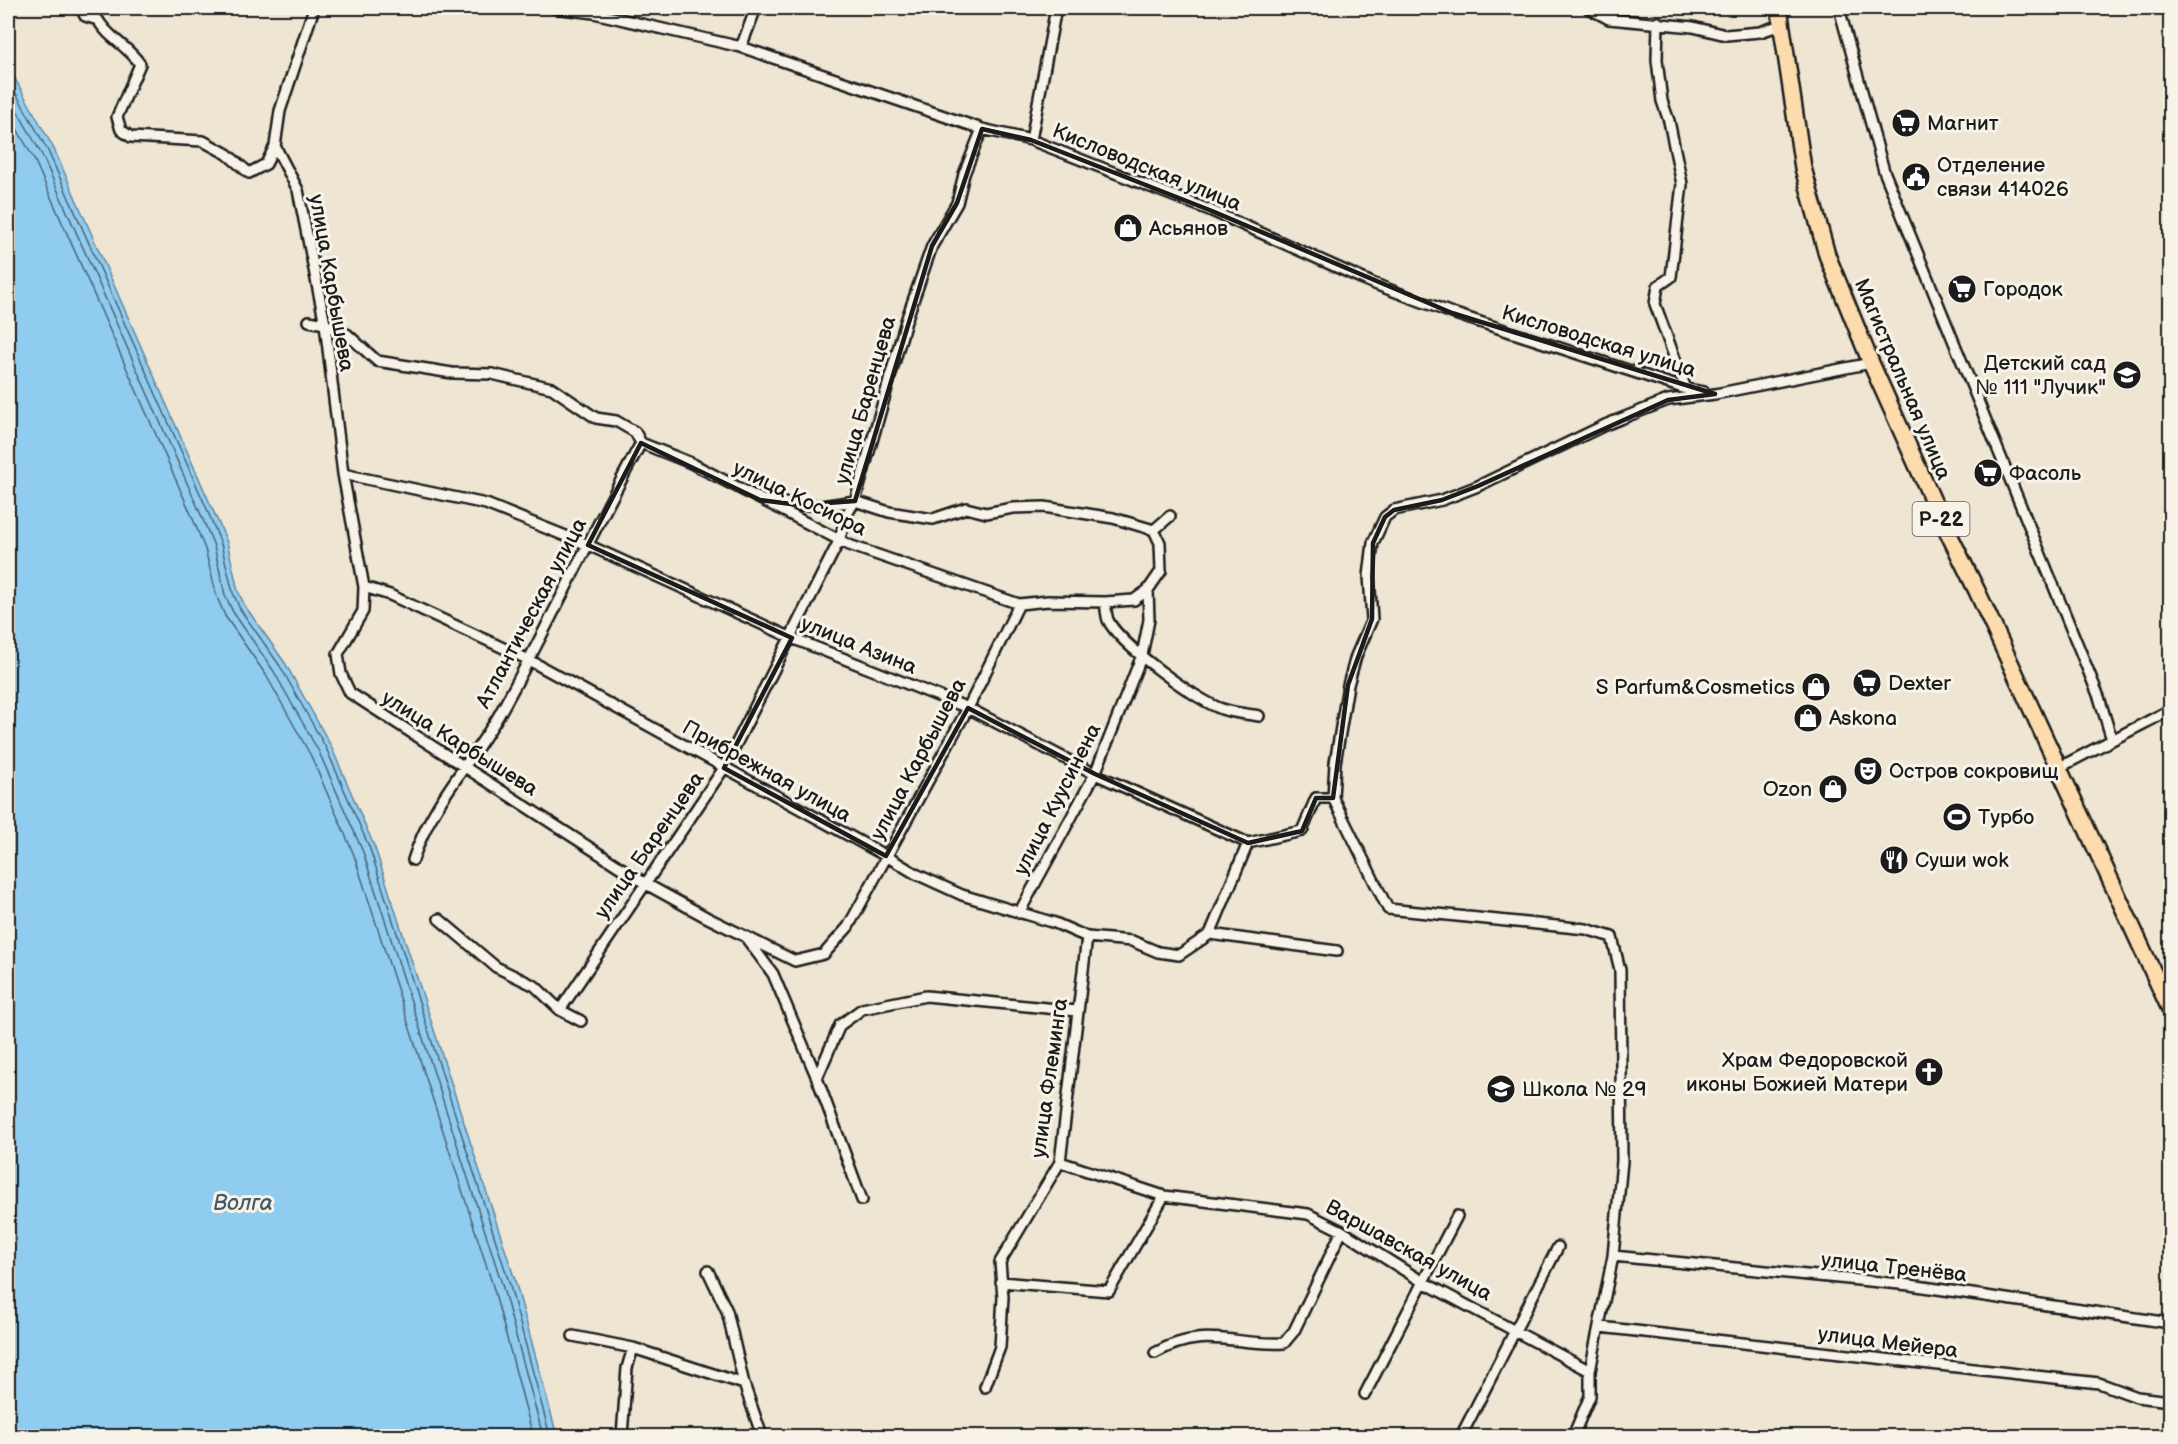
<svg xmlns="http://www.w3.org/2000/svg" width="2178" height="1444" font-family="'Balsamiq Sans',sans-serif">
  <style>
    .water { fill: #90ccf0; stroke: #62869b; stroke-width: 1.5 }
    .lines { fill: none; stroke-linecap: round; stroke-linejoin: round }
    .shore { stroke: #4a6271; stroke-width: 1.5 }
    .minor-casing { stroke: #1c1c1c; stroke-width: 14 }
    .trunk-casing { stroke: #1c1c1c; stroke-width: 20 }
    .minor { stroke: #f7f3e8; stroke-width: 9 }
    .trunk { stroke: #fcdcac; stroke-width: 15 }
    .marked { fill: none; stroke: #1c1c1c; stroke-width: 4.5; stroke-linejoin: round }
    .labels { text-anchor: middle; stroke-width: 6; stroke-linejoin: round; paint-order: stroke }
    .shield { fill: #f7f3e8; stroke: #5e5c59; stroke-width: 1.5 }
    .shield-label { font-size: 20px; font-weight: bold; fill: #1c1c1c }
    .poi-label { font-size: 21px; fill: #1c1c1c; stroke: #f7f3e8; text-anchor: start }
    .street-label { font-size: 21px; fill: #1c1c1c; stroke: #f7f3e8 }
    .water-label { font-size: 22px; font-style: italic; fill: #455a66; stroke: #f7f3e8 }
  </style>
  <rect width="100%" height="100%" fill="#efe5d3"/>
  <filter id="ink" filterUnits="userSpaceOnUse"><feTurbulence type="fractalNoise" baseFrequency=".0167" numOctaves="2"/><feDisplacementMap in="SourceGraphic" scale="12" xChannelSelector="R" yChannelSelector="G"/><feConvolveMatrix kernelMatrix="1 2 1 2 8 2 1 2 1" color-interpolation-filters="sRGB"/></filter>
  <g filter="url(#ink)">
    <path class="water" d="M8 66 54 149 227 542 238 591 245 606 285 663 331 746 375 848 515 1280 557 1436H8Z"/>
    <g class="lines">
      <path class="shore" d="M8 79 48 151 206 507 221 544 233 593 240 609 280 666 326 748 370 849 509 1282 550 1436
        M8 94 42 155 199 510 214 546 225 595 233 612 273 670 319 752 363 852 502 1284 543 1436
        M8 113 34 159 191 514 205 549 217 597 225 616 266 675 311 756 354 855 493 1286 533 1436"/>
      <g class="minor-casing">
        <path id="minor" d="M81 8 85 16 98 20C108 38 127 45 140 64L117 117 121 130 131 137 203 141 227 154 249 173 266 164 275 146
          M314 8 280 111 275 146 298 190 325 324 343 474 364 587 363 611 338 654 341 674 350 693 646 884 706 917 795 961 824 954 848 927 968 708 1019 604
          M554 8 594 13 741 47 982 129 1031 140 1212 211 1372 283 1452 313 1686 389 1704 392
          M1588 8 1609 19 1693 27 1726 35 1760 32 1781 25
          M1839 8 1884 171 2099 697 2112 740
          M1658 22 1657 60 1662 101 1669 121 1682 184 1671 277 1658 286 1655 304 1686 389
          M741 47 756 8
          M1031 140 1056 8
          M309 321 325 324 347 334 377 361 452 373 492 374 552 388 596 418 616 421 635 432 641 443 691 463 849 545 1019 604 1048 601 1105 602C1106 607 1106 615 1108 620 1119 644 1197 701 1222 709 1234 713 1247 714 1259 716
          M343 474 486 504 588 545 792 638 968 708 1095 774 1248 843 1302 831 1316 798H1333
          M770 502 821 506 855 501 889 512 933 519 966 508 986 513 1013 508 1044 507 1113 518 1154 530 1170 516
          M364 587 390 595 529 660 886 856 916 874 962 895 1055 923 1087 937 1132 941 1158 952 1179 955 1210 934 1337 951
          M1105 602 1134 600 1148 590
          M2060 767 2170 710
          M413 860C430 805 471 763 499 715 549 626 592 532 641 443
          M1019 913 1095 774 1142 655 1149 620 1148 590 1161 571 1160 543 1154 530
          M439 919 496 967 535 986 560 1010 581 1021
          M1210 934 1248 843
          M747 939 773 974 817 1078
          M560 1010 724 768 839 541 847 514 855 501 906 321 932 246 957 203 964 174 982 129
          M1060 1162 1164 1196 1308 1214 1342 1231 1423 1282 1590 1371
          M862 1200 817 1078 840 1025 862 1009 926 996 1077 1011
          M1613 1256 1910 1285 2170 1323
          M708 1271 727 1311 744 1384 762 1436
          M1001 1282 1109 1291 1164 1196
          M1600 1327 2099 1383 2137 1397 2170 1401
          M573 1336 633 1348 744 1384
          M1155 1353C1204 1325 1233 1346 1284 1343L1294 1331 1342 1231
          M985 1387 1000 1347 1003 1297 1000 1262 1060 1162 1087 937
          M1365 1394 1457 1216
          M622 1436 627 1368 633 1348
          M1461 1436 1558 1247
          M1573 1436 1590 1396V1371L1613 1256 1622 1161 1620 970 1612 937 1586 929 1388 909 1333 798 1335 763 1348 685 1356 656 1372 619 1369 576 1373 543 1385 517 1394 510 1442 500 1478 486 1605 425 1668 400 1715 394 1871 363"/>
      </g>
      <g class="trunk-casing">
        <path id="trunk" d="M1779 8 1803 168 1827 255 1871 363 1937 510 1977 591 2170 1009"/>
      </g>
      <use href="#minor" class="minor"/>
      <use href="#trunk" class="trunk"/>
    </g>
  </g>
  <path class="marked" d="M982 129 1031 140 1212 211 1452 313 1715 394 1668 400 1478 486 1442 500 1394 510 1385 517 1373 543 1372 619 1348 685 1333 798H1316L1302 831 1248 843 1095 774 968 708 886 856 724 768 792 638 588 545 641 443 760 500 799 505 855 501 932 246 957 203Z"/>
  <defs>
    <g id="supermarket-disc" transform="scale(1.5)"><circle r="9.5" fill="#1c1c1c" stroke="#f7f3e8"/><path d="M-6-5.5h2.5l.6 2H6L4.5 2H-2.5L-4.4-4H-6ZM-1.5 3.2a1.3 1.3 0 1 0 .1 0ZM3 3.2a1.3 1.3 0 1 0 .1 0Z" fill="#fff"/></g>
    <g id="civic-disc" transform="scale(1.5)"><circle r="9.5" fill="#1c1c1c" stroke="#f7f3e8"/><path d="M-.6-6.5H3V-4.5H.6V-3L4-1V1h2V6H-6V1h2V-1L-.6-3ZM-1.2 2.5V6h2.4V2.5Z" fill="#fff"/></g>
    <g id="shop-disc" transform="scale(1.5)"><circle r="9.5" fill="#1c1c1c" stroke="#f7f3e8"/><path d="M-5-2.5h2.3a2.7 3.5 0 0 1 5.4 0H5L5.5 6h-11ZM-1.5-2.5h3a1.5 2.3 0 0 0-3 0Z" fill="#fff"/></g>
    <g id="school-disc" transform="scale(1.5)"><circle r="9.5" fill="#1c1c1c" stroke="#f7f3e8"/><path d="M0-5L7-2L0 1L-7-2ZM-4 1L0 2.5L4 1V4Q0 6-4 4Z" fill="#fff"/></g>
    <g id="theatre-disc" transform="scale(1.5)"><circle r="9.5" fill="#1c1c1c" stroke="#f7f3e8"/><path d="M-5-5.5Q0-4 5-5.5V0Q5 5 0 6Q-5 5-5 0ZM-3.3-2.5H-1v1.5H-3.3ZM1-2.5H3.3v1.5H1ZM-2.8 1Q0 5.5 2.8 1Z" fill="#fff"/></g>
    <g id="stadium-disc" transform="scale(1.5)"><circle r="9.5" fill="#1c1c1c" stroke="#f7f3e8"/><path d="M0-5a6.5 5 0 1 0 0 10a6.5 5 0 1 0 0-10ZM-3.5-1.8h7v3.6h-7Z" fill="#fff"/></g>
    <g id="restaurant-disc" transform="scale(1.5)"><circle r="9.5" fill="#1c1c1c" stroke="#f7f3e8"/><path d="M-5-6h1v4h1v-4h1v4h1v-4h1v5L-1.5 .5V6h-2V.5L-5-1ZM5-6V6H3V1.5H1.5Q1.5-4 5-6Z" fill="#fff"/></g>
    <g id="church-disc" transform="scale(1.5)"><circle r="9.5" fill="#1c1c1c" stroke="#f7f3e8"/><path d="M-1.2-6h2.4v3.5h3.3v2.4h-3.3V6h-2.4V-.1h-3.3v-2.4h3.3Z" fill="#fff"/></g>
  </defs>
  <g fill-rule="evenodd">
    <use href="#supermarket-disc" x="1906" y="123"/>
    <use href="#civic-disc" x="1916" y="177"/>
    <use href="#shop-disc" x="1128" y="228"/>
    <use href="#supermarket-disc" x="1962" y="289"/>
    <use href="#school-disc" x="2127" y="375"/>
    <use href="#supermarket-disc" x="1988" y="473"/>
    <use href="#supermarket-disc" x="1867" y="683"/>
    <use href="#shop-disc" x="1816" y="687"/>
    <use href="#shop-disc" x="1808" y="718"/>
    <use href="#theatre-disc" x="1868" y="771"/>
    <use href="#shop-disc" x="1833" y="789"/>
    <use href="#stadium-disc" x="1957" y="817"/>
    <use href="#restaurant-disc" x="1894" y="860"/>
    <use href="#church-disc" x="1929" y="1072"/>
    <use href="#school-disc" x="1501" y="1089"/>
  </g>
  <g class="labels">
    <rect class="shield" x="1912.5" y="502" width="57" height="34" rx="4.5"/>
    <g class="shield-label">
      <text x="1941" y="526">Р-22</text>
    </g>
    <g class="poi-label">
      <text x="1927" y="130">Магнит</text>
      <text x="1937" y="172">Отделение<tspan x="1937" dy="24">связи 414026</tspan></text>
      <text x="1149" y="235">Асьянов</text>
      <text x="1983" y="296">Городок</text>
      <text x="2106" y="370" text-anchor="end">Детский сад<tspan x="2106" dy="24">№ 111 "Лучик"</tspan></text>
      <text x="2009" y="480">Фасоль</text>
      <text x="1888" y="690">Dexter</text>
      <text x="1795" y="694" text-anchor="end">S Parfum&amp;Cosmetics</text>
      <text x="1829" y="725">Askona</text>
      <text x="1889" y="778">Остров сокровищ</text>
      <text x="1812" y="796" text-anchor="end">Ozon</text>
      <text x="1978" y="824">Турбо</text>
      <text x="1915" y="867">Суши wok</text>
      <text x="1908" y="1067" text-anchor="end">Храм Федоровской<tspan x="1908" dy="24">иконы Божией Матери</tspan></text>
      <text x="1522" y="1096">Школа № 29</text>
    </g>
    <g class="street-label">
      <text transform="translate(1147 167) rotate(22)" y="7">Кисловодская улица</text>
      <text transform="translate(332 283) rotate(80)" y="7">улица Карбышева</text>
      <text transform="translate(1599 341) rotate(17)" y="7">Кисловодская улица</text>
      <text transform="translate(1903 379) rotate(67)" y="7">Магистральная улица</text>
      <text transform="translate(865 400) rotate(-74)" y="7">улица Баренцева</text>
      <text transform="translate(800 498) rotate(26)" y="7">улица Косиора</text>
      <text transform="translate(531 613) rotate(-62)" y="7">Атлантическая улица</text>
      <text transform="translate(859 645) rotate(22)" y="7">улица Азина</text>
      <text transform="translate(460 743) rotate(32)" y="7">улица Карбышева</text>
      <text transform="translate(918 759) rotate(-62)" y="7">улица Карбышева</text>
      <text transform="translate(767 771) rotate(29)" y="7">Прибрежная улица</text>
      <text transform="translate(1057 799) rotate(-63)" y="7">улица Куусинена</text>
      <text transform="translate(649 845) rotate(-55)" y="7">улица Баренцева</text>
      <text transform="translate(1049 1078) rotate(-82)" y="7">улица Флеминга</text>
      <text transform="translate(1409 1250) rotate(29)" y="7">Варшавская улица</text>
      <text transform="translate(1894 1267) rotate(6)" y="7">улица Тренёва</text>
      <text transform="translate(1888 1342) rotate(7)" y="7">улица Мейера</text>
    </g>
    <g class="water-label">
      <text x="243" y="1210">Волга</text>
    </g>
  </g>
  <rect width="2178" height="1444" fill="none" stroke="#f7f3e8" stroke-width="30"/>
  <rect x="15" y="15" width="2148" height="1414" fill="none" stroke="#1c1c1c" stroke-width="2" filter="url(#ink)"/>
</svg>
